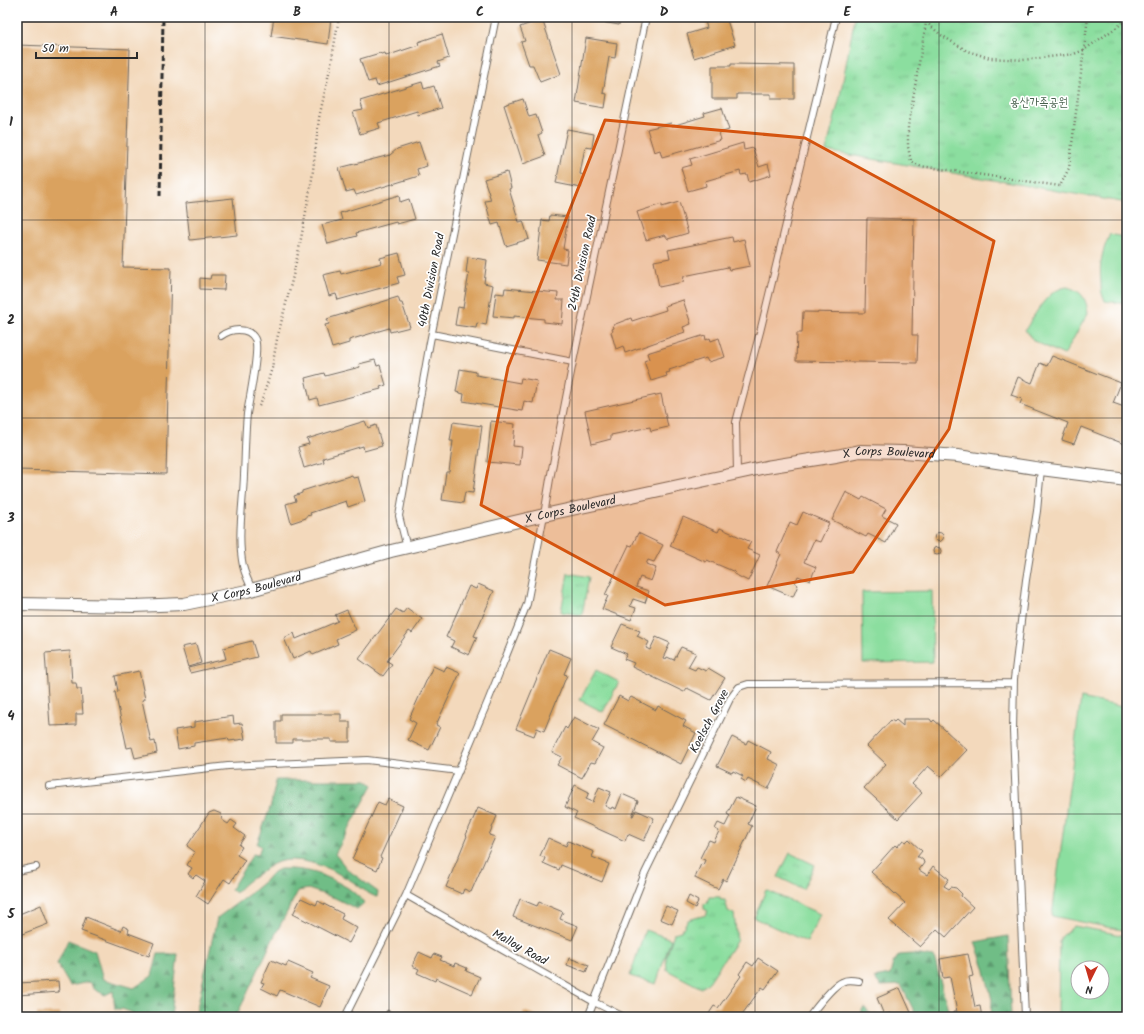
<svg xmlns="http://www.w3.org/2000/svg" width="1144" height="1034" font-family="Kalam,'Poor Story',sans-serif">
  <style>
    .grass { fill: #8bde9f; stroke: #5b8465; fill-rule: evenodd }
    .forest { fill: url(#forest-firs); stroke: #4e7458 }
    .park { fill: url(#park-tufts); stroke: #5b8465 }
    .building { fill: #daa25e }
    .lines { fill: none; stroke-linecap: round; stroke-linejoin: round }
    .service-casing { stroke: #71685e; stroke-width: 8 }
    .minor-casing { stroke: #71685e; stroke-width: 14 }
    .path { stroke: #71685e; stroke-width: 2.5; stroke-dasharray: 1 3; stroke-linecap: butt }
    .service { stroke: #fff; stroke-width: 6 }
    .minor { stroke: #fff; stroke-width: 12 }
    .rail { stroke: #2b2b2b; stroke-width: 3; stroke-dasharray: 6 3; stroke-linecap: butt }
    .marked { fill: #d5540f; fill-opacity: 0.2; stroke: #d5540f; stroke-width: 3; stroke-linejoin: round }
    .grid { fill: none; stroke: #2b2b2b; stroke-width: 1; stroke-opacity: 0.55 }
    .labels { text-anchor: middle; stroke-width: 3.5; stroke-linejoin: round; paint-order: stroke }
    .park-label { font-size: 12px; fill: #48614e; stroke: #fff }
    .street-label { font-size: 12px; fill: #2b2b2b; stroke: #fff }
    .neatline { fill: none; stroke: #2b2b2b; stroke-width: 1.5 }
    .grid-label { font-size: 13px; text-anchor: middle; font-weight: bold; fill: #2b2b2b }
  </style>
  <defs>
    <pattern id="forest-firs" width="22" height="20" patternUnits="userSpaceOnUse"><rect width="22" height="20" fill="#70bd86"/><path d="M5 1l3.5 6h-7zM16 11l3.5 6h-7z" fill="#5c9a6e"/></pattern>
    <pattern id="park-tufts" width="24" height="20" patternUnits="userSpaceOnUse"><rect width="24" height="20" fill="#8bde9f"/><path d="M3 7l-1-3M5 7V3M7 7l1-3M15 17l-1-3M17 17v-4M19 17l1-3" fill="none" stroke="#78bf89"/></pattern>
  </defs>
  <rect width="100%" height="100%" fill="#fff"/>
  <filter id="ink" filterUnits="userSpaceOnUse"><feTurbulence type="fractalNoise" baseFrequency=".025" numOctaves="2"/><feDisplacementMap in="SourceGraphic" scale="8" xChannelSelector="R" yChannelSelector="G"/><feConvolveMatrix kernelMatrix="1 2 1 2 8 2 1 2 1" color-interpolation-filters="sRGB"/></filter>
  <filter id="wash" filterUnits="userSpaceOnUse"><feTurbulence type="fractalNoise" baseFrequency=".012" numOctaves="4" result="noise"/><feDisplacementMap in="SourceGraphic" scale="16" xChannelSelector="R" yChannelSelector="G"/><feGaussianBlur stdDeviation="0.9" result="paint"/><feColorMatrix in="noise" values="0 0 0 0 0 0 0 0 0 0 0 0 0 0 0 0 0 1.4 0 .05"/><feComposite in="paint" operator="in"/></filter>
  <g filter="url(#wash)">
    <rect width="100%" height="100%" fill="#f3d9bc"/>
    <path class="grass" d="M1110 234 1127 238V304L1105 301C1102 296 1101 290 1101 283 1099 264 1102 251 1110 234Z
      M1067 287C1082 291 1086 298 1088 313L1064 355 1034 341 1025 330C1036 314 1046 290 1067 287Z
      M932 591 933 662 863 663 862 592Z
      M1081 698 1127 708V931L1052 916Z
      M766 890 820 914 807 942 754 918Z
      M1074 926 1127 936V1017H1058L1059 942 1061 937ZM1078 968H1102V992H1078Z
      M645 930 671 939 656 984 630 976Z"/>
    <path class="forest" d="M276 780H367L373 785 335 854 348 870 378 892 377 897C366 894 358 884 348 879 329 868 301 855 278 862 270 865 263 870 257 875 249 880 242 885 236 893L231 889 253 854 258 855 261 846 257 844 271 805Z
      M280 869C308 868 324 874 348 888 354 892 359 898 365 902L357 909 335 898 308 889 298 891 272 941 236 1017H195L217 918 248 895 265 881 272 873Z
      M1008 936 1011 1017H991L992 1000 984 967 975 942Z
      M68 940 95 951 103 979 134 988 152 976 158 954H178L171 1017H133V1013L122 1009H115L113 991 105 995 94 989 89 982 70 986 57 964Z
      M913 954 934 957 950 1017H917L901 985 881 986 874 978 890 975 893 963 899 955Z
      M865 1008 870 1014 876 1015 877 1017H863L862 1014V1010Z"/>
    <path class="park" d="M855 17H1127V203L826 151 839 101Z
      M568 573 589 577 582 615 561 612Z
      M596 670 619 682 603 712 580 700Z
      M790 853 815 865 803 889 778 877Z
      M709 897H720L721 900H725L728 911 734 914 737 940 709 982 701 988 667 970 666 958 674 933 681 931 688 920 706 915 708 911 704 909V904L707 903Z"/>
    <g id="blocks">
      <path class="building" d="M274 17H331L328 44 271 36Z
        M597 17H620L619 25 596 21Z
        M717 17H726L735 45 694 58 687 34 707 28 705 21Z
        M542 19 561 74 540 82 533 65H529L521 42 525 41 520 27Z
        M442 34 449 58 438 62 440 66 377 86 375 80 368 82 360 59 380 53 381 54 385 53 386 56 419 45 418 42Z
        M586 38 617 43 615 58 609 57 603 93 607 94 605 108 576 103Z
        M17 45 130 49 123 267 171 268 166 474 17 470Z
        M731 64 794 65V99H771V94H737V99H712V66H731Z
        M422 82 424 89 434 86 441 108 418 115 417 111 378 123 380 128 360 134 353 112 363 110 360 101Z
        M523 99 529 117 536 115 542 133 538 135 545 156 523 164 504 105Z
        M722 108 729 130 719 133 721 140 662 157 660 150 654 152 647 129 671 123 672 126 705 116 704 113Z
        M567 129 594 134 592 148 585 147 580 174 584 175 581 188 556 183Z
        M419 142 427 166 417 169 419 176 356 195 354 190 346 192 339 168 390 155 397 149Z
        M743 143 744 150 753 148 759 167 768 164 771 175 749 182 747 174 741 175 740 171 705 181 706 186 688 191 681 168 692 165 690 159Z
        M507 172 511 188 509 189 519 222 523 221 529 239 506 246 499 223 492 225 485 201 491 200 484 179Z
        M399 195 400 202 409 199 415 219 397 224 396 222 356 233 357 236 328 244 322 225 342 220 340 213Z
        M233 198 237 235 190 240 186 203Z
        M679 202 688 233 668 239 665 235 646 240 637 212 662 204V207Z
        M550 215 568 217 563 249 568 250 566 264 537 260 542 220 549 221Z
        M867 218 914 219 912 335H918L917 363 796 361 797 333H802L803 312 865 313Z
        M732 237 733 242 744 239 750 266 729 270 728 267 684 276 683 282 659 287 654 261 670 258 668 250Z
        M399 253 405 275 397 277 399 283 338 300 336 294 329 296 323 275 340 271 341 274 382 263 380 258Z
        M468 257 487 260 484 283 493 285 486 325 477 323 476 328 455 325 458 307 463 308 469 273H466Z
        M211 275H225L224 290 200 289V278L210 279Z
        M505 288 558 293 557 300H564L562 324 544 322V319L514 316V318L493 316 496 293 504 294Z
        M398 297 400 303H402L410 327 390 332 389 328 349 340V343L332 348 325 325 329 324 327 319Z
        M683 300 691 324 683 327 685 332 625 353 623 346 616 349 611 332 613 331 612 329 614 328 613 325 631 318 632 321 666 310 665 306Z
        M705 335 706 340 710 338 711 341 719 338 725 357 708 362 706 358 669 370 670 372 666 373 667 376 651 381 644 361 649 359 647 353Z
        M1052 356 1121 383 1113 403 1127 408V445L1081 427 1074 444 1062 440 1068 423 1020 404 1022 399 1011 395 1018 377 1032 383 1040 363 1047 366Z
        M375 360 377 366 380 365 386 385 380 387 381 389 319 405 317 398 310 400 305 378 324 373 325 376 360 367 359 364Z
        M460 369 476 372V375L520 383 521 378 537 381 533 403 524 401 522 411 463 401 464 394 456 392Z
        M661 394 668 427 651 431 650 427 611 435V439L592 444 585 411Z
        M365 421 368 428 376 425 382 446 364 451 363 446 323 458 324 462 304 468 298 447 309 444 307 439Z
        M491 421 515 424 513 446 522 447 520 465 487 462Z
        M453 422 482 426 473 493 465 492 463 503 442 500 446 472H449L453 441H450Z
        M352 475 353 478 358 477 365 501 348 507 346 501 310 513 311 515 306 516V518L291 523 286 504 296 501 294 496 302 493V491Z
        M846 492 861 500 863 497 886 509 882 516 896 523 886 543 868 534 866 537 832 520Z
        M803 512 829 523 820 542 814 540 804 562 816 567 810 581 798 576 795 583 798 585 793 597 767 586 781 554 777 552 790 522 797 525Z
        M683 517 718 532 720 528 751 542 747 549 760 555 748 581 734 574 735 572 707 560 706 562 670 546Z
        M934.5 537a4.5 4.5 0 1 1 9 0a4.5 4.5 0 1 1-9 0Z
        M638 533 663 545 654 562 648 560 646 564 656 568 651 581 640 577 636 587 649 591 645 603 633 599 630 606 636 608 631 620 602 609 608 596 605 595 629 545 632 546Z
        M933 551a4 4 0 1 1 8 0a4 4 0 1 1-8 0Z
        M478 584 494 591 474 636 477 637 469 655 451 647 454 641 446 637 469 586 476 589Z
        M407 608 422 619 412 633 409 631 387 661 392 664 383 676 359 659 396 609 403 613Z
        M347 610 356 630 336 639 338 644 313 655 311 651 293 659 284 638 294 633 296 639 338 621 335 615Z
        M622 624 640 631 637 636 649 642 646 648 650 650 656 637 670 643 663 658 666 659 667 657 674 660 681 647 696 653 688 667 695 670 697 667 706 671 708 668 725 678 711 700 687 688 684 692 632 667 634 663 624 659 627 654 611 647Z
        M252 641 257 657 190 673 188 668 226 659 223 648Z
        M196 644 201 663 188 667 182 647Z
        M549 649 571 658 564 674 567 675 544 731 537 728 534 736 516 729Z
        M70 651 72 683H76L77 689H81L83 714H76V725L50 726 45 653Z
        M433 666 444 671 446 667 460 673 436 725 440 727 429 750 408 740 416 723 409 719Z
        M139 671 145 699 142 700 151 742 155 741 157 753 135 758 132 747 127 748 115 692 118 691 115 676Z
        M619 696 628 701 631 697 656 710 658 706 686 721 683 726 696 733 681 764 604 725Z
        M281 714H341V722H350V742H331V739H293V743H276V721H281Z
        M233 716 234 724 242 723 245 739 229 741 228 738 194 743V746L178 749 175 730 194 727V722Z
        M574 717 599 730 592 742 603 748 595 763 591 762 582 778 557 765 562 757 552 752 565 727 567 729Z
        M903 719H930L932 722 934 720 967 750 941 777 928 766 912 784 922 793 898 819 864 788 886 764 867 746 891 720 894 722 896 720 903 726Z
        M732 737 746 744 748 740 771 752 768 759 780 765 768 789 748 779 746 782 741 779 743 776 733 771 732 773 717 766Z
        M575 785 589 792 586 799 593 802 599 787 611 792 605 806 611 809 612 807 616 809 622 794 638 801 632 816H633L636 810 654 818 644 841 628 834 625 841 574 818 577 813 565 807Z
        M736 797 756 806 748 824 752 826 726 881 723 879 718 889 695 878 701 864 703 865 705 860 700 858 709 840 714 842 719 831 715 829 718 823 725 826 730 816 727 814Z
        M388 799 403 806 380 857 382 858 377 870 352 859 378 802 385 805Z
        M478 808 497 816 489 835 495 837 471 892 464 889 462 894 446 887 467 836 466 835Z
        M214 811 221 814 222 820 228 824 231 820 237 824 234 828 245 836 239 845 242 847 237 855 245 860 230 883 224 879 208 904 196 896 205 881 196 875 193 878 188 874 192 868 187 865 195 852 187 846 209 813Z
        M548 838 566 846 568 841 594 852 592 857 609 864 602 882 561 865 559 870 543 863 545 858 540 856Z
        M909 839 922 851 917 857H919L923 860 924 863 919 870 927 875 933 866 949 879 944 886 949 889 951 887 956 888 962 894 961 896 973 907 946 937 937 929 920 947 889 920 905 903 871 872 895 845 897 847 903 840 906 842Z
        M689 896 698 901 695 908 686 903Z
        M301 898 316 905 318 901 343 914 341 919 357 928 349 943 293 914Z
        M520 899 537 906 539 902 563 912 560 919 578 926 572 940 513 917Z
        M41 905 48 924 17 936V915Z
        M666 906 678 911 672 924 660 919Z
        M86 917 121 931 123 926 129 929 128 933 154 943 149 956 81 931Z
        M419 952 432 958 434 954 442 957 440 960 454 966 455 963 467 968 466 971 480 977 472 994 436 978 435 981 417 973 419 969 412 966Z
        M968 954 973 976 969 977 975 1007 980 1006 982 1017H954L953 1012H957L950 977 943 978 940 959Z
        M569 958 589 965 586 972 567 965Z
        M758 958 778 971 765 989 762 987 740 1017H710L708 1015 714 1006 718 1008 741 976 739 974 747 962 753 966Z
        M271 960 286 966 288 962 313 973 310 978 329 986 320 1007 280 990 277 996 261 988 264 983 261 982Z
        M58 981 59 992 18 995 17 983Z
        M900 988 913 1017H891L890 1013 884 1015 877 998Z
        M387 1010 402 1017H384Z
        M524 1011 542 1017H522Z
        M37 1013H60L61 1017H37Z"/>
    </g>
  </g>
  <g filter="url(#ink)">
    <use href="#blocks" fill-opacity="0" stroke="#71685e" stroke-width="1"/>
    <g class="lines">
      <g class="service-casing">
        <path id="service" d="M432 334 573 362
          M221 336C230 329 248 326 255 339 260 349 249 400 247 414 245 434 245 455 244 475 243 505 237 537 243 566 245 574 248 581 252 589
          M737 473 736 422 760 332 836 17
          M407 548 399 516 430 342 496 17
          M49 786 228 766 367 760 459 771
          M17 871 36 867
          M406 895 594 1002 624 1017
          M345 1017 406 895 488 701 527 604 544 515 550 479 573 362 646 17
          M588 1017 645 873 730 699 739 687 748 684 1014 683
          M809 1017C816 1008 832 986 842 982 847 979 853 980 859 981
          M1025 1017 1013 731 1014 679 1026 580 1037 511 1041 469"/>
      </g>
      <g class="minor-casing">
        <g id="minor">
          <path id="s1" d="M17 604 134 606 184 604 247 591 391 551 544 515 766 467 836 456 860 451 903 452 958 456 1041 469 1127 480"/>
        </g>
      </g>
      <path class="path" d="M927 17 908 127V147L911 161 920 166 1060 186 1069 168 1088 17
        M926 22 941 35 967 51 990 58 1023 60 1074 54 1084 50 1127 20
        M259 406 261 403 272 368 277 339 293 276 300 244 312 179 319 118 331 64 339 17"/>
      <use href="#service" class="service"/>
      <use href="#minor" class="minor"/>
      <path class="rail" d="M160 196 163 17"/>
    </g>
  </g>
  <path class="marked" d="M605 120 805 138 994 241 949 429 853 572 665 605 481 505 508 367Z"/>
  <path class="grid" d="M205 17V1017M389 17V1017M572 17V1017M755 17V1017M939 17V1017M17 220H1127M17 418H1127M17 616H1127M17 814H1127"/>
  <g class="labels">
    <g class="park-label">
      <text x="1039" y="106">용산가족공원</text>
    </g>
    <g class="street-label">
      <text transform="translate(582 263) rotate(-78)" y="4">24th Division Road</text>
      <text transform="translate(431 280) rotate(-79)" y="4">40th Division Road</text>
      <text dy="4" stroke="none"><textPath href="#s1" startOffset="889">X Corps Boulevard</textPath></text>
      <text dy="4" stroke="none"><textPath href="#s1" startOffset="565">X Corps Boulevard</textPath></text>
      <text dy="4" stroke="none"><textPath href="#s1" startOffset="241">X Corps Boulevard</textPath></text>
      <text transform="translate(709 721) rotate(-62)" y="4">Koelsch Grove</text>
      <text transform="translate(520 947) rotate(29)" y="4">Malloy Road</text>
    </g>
  </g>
  <rect width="1144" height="1034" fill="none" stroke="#fff" stroke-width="44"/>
  <g transform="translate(1090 980) rotate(185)"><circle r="19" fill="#ffffff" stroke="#aaaaaa"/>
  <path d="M0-3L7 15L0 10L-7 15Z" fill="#c8321e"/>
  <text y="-6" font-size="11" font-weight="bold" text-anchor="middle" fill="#2b2b2b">N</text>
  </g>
  <path d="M36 52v6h101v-6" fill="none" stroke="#2b2b2b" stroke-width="2"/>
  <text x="42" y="52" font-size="12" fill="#2b2b2b" stroke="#ffffff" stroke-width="3" paint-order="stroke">50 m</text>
  <rect x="22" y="22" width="1100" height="990" class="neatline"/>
  <g class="grid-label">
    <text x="114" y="16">A</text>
    <text x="297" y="16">B</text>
    <text x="480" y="16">C</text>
    <text x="664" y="16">D</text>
    <text x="847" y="16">E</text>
    <text x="1030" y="16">F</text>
    <text x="11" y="126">1</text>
    <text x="11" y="324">2</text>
    <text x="11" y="522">3</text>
    <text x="11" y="720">4</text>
    <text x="11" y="918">5</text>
  </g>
</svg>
